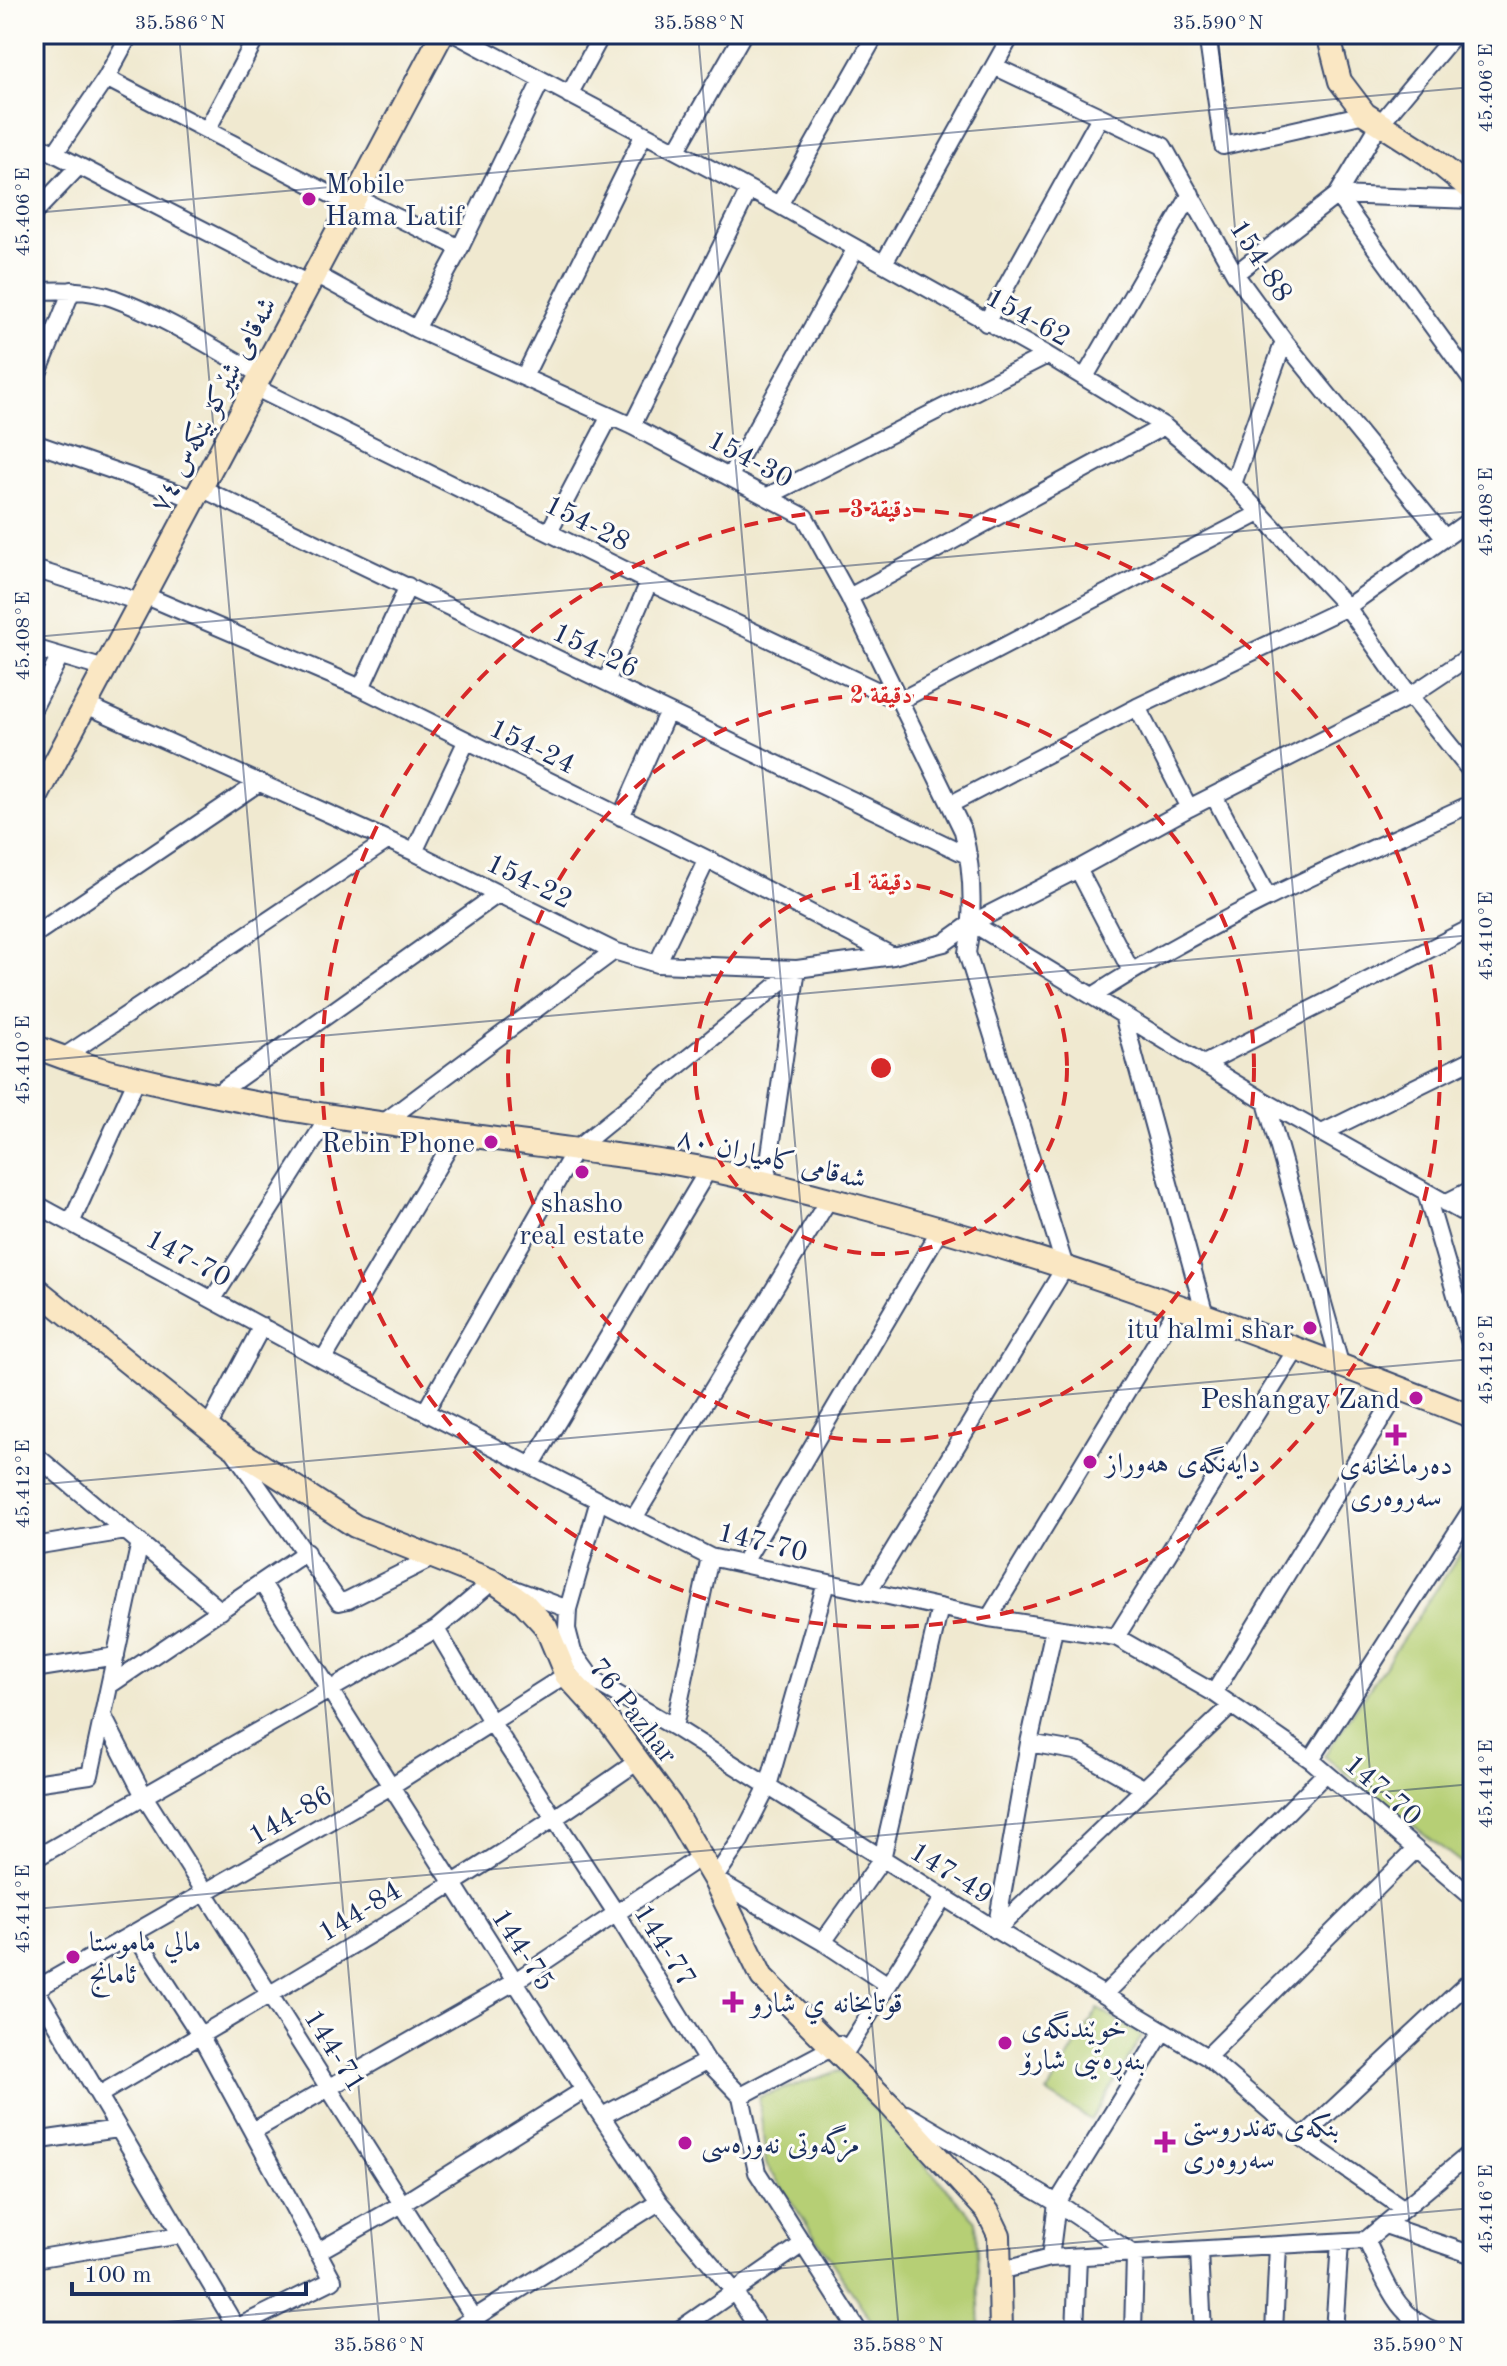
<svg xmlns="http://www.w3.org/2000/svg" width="1507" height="2366" font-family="'Old Standard TT',Amiri,serif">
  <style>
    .green { fill: #b6cf75; stroke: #687f6a; stroke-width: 2 }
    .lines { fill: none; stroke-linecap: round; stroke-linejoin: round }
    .street-casing { stroke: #3b4b6f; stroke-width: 20 }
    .secondary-casing { stroke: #3b4b6f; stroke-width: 26 }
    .street { stroke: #fff; stroke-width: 16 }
    .secondary { stroke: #fae7c3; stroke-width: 22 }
    .ticks { fill: none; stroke: #1b2f5e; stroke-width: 2; stroke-opacity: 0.45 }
    .ring { fill: none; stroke: #d62828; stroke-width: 4; stroke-dasharray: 14 10 }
    .poi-dot { fill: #b5179e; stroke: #fdfcf7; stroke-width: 3 }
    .labels { text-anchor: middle; stroke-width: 6; stroke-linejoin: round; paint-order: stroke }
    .poi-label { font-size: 28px; fill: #1b2f5e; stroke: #fdfcf7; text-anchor: start }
    .street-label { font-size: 28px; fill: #1b2f5e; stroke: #fdfcf7 }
    .centre { fill: #d62828; stroke: #fdfcf7; stroke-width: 4 }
    .ring-label { font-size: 24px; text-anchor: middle; font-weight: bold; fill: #d62828; stroke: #fdfcf7; stroke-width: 6; stroke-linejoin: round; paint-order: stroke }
    .neatline { fill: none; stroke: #1b2f5e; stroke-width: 3 }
    .ticks-label { font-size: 20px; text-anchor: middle; fill: #1b2f5e }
  </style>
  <rect width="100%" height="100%" fill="#fdfcf7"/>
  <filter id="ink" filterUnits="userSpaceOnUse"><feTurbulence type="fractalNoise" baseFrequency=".0125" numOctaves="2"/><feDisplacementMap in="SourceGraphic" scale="16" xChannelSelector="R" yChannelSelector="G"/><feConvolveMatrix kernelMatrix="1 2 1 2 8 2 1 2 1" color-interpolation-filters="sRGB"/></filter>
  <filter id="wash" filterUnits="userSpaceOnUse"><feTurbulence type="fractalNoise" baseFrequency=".006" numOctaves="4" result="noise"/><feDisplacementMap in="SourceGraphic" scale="32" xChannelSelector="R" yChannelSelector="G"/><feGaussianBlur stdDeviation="1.8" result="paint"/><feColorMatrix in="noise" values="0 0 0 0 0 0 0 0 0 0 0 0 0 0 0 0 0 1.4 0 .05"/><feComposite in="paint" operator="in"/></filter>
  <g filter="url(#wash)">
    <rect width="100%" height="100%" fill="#f0e9d0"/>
    <path class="green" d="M1473 1535V1872L1324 1756Z
      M1098 2009 1142 2036 1091 2120 1047 2093Z
      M840 2071 976 2221 980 2332H879L766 2164 759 2097Z"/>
  </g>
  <g filter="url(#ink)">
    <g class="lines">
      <g class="street-casing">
        <path id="street" d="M455 34 779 205 1047 355 1164 426 1233 484 1347 607 1410 696 1473 774
          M1207 34 1223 146 1365 114
          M996 67 1163 146 1235 274 1284 341 1445 538
          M106 78 351 205
          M569 95 602 34
          M207 130 258 34
          M34 143 309 284
          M677 150 743 34
          M55 153 106 78 130 34
          M1337 195 1473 382
          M1337 195 1473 200
          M355 197 460 248
          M779 205 876 34
          M34 213 79 166
          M884 263 1012 34
          M315 274 416 329 632 426 805 517 849 597 963 831C973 871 974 913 967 953L1065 1267 868 1592
          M1235 274 1337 195 1379 125 1455 34
          M34 291C60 290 88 289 113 298 165 317 213 348 261 375
          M986 323 1100 117
          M416 329 460 248 541 81
          M524 377 644 134
          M1085 377 1191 194
          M34 383 72 290
          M254 387 649 582 899 701 1258 514
          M632 426 749 190
          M34 443 195 499
          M730 476 856 248
          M1233 484 1284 341
          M201 488 969 856
          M768 496 1047 355
          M549 532 610 416
          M34 569 140 602
          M144 595 361 688 707 859 893 956
          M849 597 1164 426
          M34 648 105 669
          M606 682 649 582
          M361 688 408 586
          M86 705 414 852 614 951 657 964 797 969 893 956 944 943 972 923 1078 869 1189 808 1410 696 1473 654
          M34 707 60 656
          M1137 707 1189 808
          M1214 796 1267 896
          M951 804 1137 707 1347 607 1473 518
          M621 817 667 713
          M414 852 466 742
          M1078 869 1131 971
          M972 923 1266 1102 1473 1218
          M34 935 260 782
          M657 964 707 859
          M1093 996C1213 918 1343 862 1473 803
          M1123 1015 1205 1315
          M62 1058 387 841
          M1204 1064 1473 927
          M215 1095 498 894
          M1266 1102 1341 1367
          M383 1123 614 951
          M1322 1133 1473 1059
          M766 1182 797 969
          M1426 1193 1473 1353
          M34 1203 323 1360 710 1557 989 1618 1116 1637 1214 1693 1311 1760 1473 1898
          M1445 1203 1473 1189
          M71 1223 137 1078
          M213 1299 330 1115
          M323 1360 457 1134
          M425 1412 575 1150 797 969
          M208 1427 262 1326
          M235 1453 339 1602 348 1600 432 1558
          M34 1454 221 1611
          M531 1466 708 1170
          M599 1500 568 1609 567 1629 573 1652 594 1681 674 1727 996 1930 1207 2057 1302 2138 1404 2209
          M634 1518 829 1199
          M34 1546 126 1531
          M743 1564 941 1228
          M262 1583 584 2090 659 2202 734 2291 760 2332
          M826 1583 768 1786 740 1841 714 1879 823 1942 888 1985
          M989 1618 1179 1305
          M436 1629 492 1723 616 1913 707 2061 741 2096 757 2172 859 2332
          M1116 1637 1296 1350
          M34 1669 116 1656
          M110 1685 306 1552
          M1214 1693 1400 1389
          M103 1716 144 1796 483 2332
          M674 1727 710 1557
          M1029 1743 1080 1752 1143 1788
          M1311 1760 1473 1507
          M34 1783 90 1775 140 1542
          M34 1859 436 1629 493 1581 568 1609
          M996 1930 1232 1705
          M996 1930 1029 1743 1054 1629
          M134 1933 200 2035 333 2280 236 2328
          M823 1942 882 1859 940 1607
          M34 1986 239 2332
          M36 1989 391 1786 566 1675
          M1105 1994 1326 1773
          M843 2056 944 1897
          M1207 2057 1415 1850
          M99 2095C281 1987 465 1883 638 1761
          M741 2096 839 2044
          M906 2114 1057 2203 1135 2255 1133 2332
          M602 2116 707 2061
          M253 2131 514 1982 700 1857
          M1302 2138 1473 1978
          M34 2141 118 2129
          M1385 2225 1473 2255
          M1366 2240C1385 2278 1394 2317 1438 2332
          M1199 2251 1203 2332
          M317 2252 402 2204 584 2090
          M1050 2258 1057 2203 1163 2031
          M34 2259 181 2235
          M1000 2271 1050 2258 1366 2240 1473 2151
          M452 2332 659 2202
          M676 2332 804 2243
          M1075 2332 1078 2257
          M1274 2332 1278 2246
          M1334 2332 1340 2242"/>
      </g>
      <g class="secondary-casing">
        <path id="secondary" d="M1328 34 1340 81 1365 114 1426 153 1473 191
          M34 802 442 34
          M34 1046C82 1067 134 1077 185 1089 312 1117 442 1131 570 1149 612 1155 655 1159 696 1167 748 1177 798 1191 849 1204 1062 1259 1268 1336 1473 1417
          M34 1287 230 1445 355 1526 493 1581 523 1602 546 1627 566 1675 611 1724 670 1804 714 1879 762 1977 889 2104 988 2212 999 2235 1001 2332"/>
      </g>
      <use href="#street" class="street"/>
      <use href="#secondary" class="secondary"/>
    </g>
  </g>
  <path class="ticks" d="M179 34 380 2332M698 34 899 2332M1218 34 1419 2332M34 213 1473 87M34 637 1473 511M34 1061 1473 935M34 1485 1473 1359M34 1909 1473 1784M52 2332 1473 2208"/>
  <g class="ring">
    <circle cx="881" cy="1068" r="186"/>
    <circle cx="881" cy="1068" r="373"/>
    <circle cx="881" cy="1068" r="559"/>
  </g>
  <g class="poi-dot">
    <circle cx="309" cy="199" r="8"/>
    <circle cx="491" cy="1142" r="8"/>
    <circle cx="582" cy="1172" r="8"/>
    <circle cx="1310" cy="1328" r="8"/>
    <circle cx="1416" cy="1398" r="8"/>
    <path d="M1392 1423h8v8h8v8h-8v8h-8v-8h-8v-8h8z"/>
    <circle cx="1090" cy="1462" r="8"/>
    <circle cx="73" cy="1957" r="8"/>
    <path d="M729 1990h8v8h8v8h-8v8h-8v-8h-8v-8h8z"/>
    <circle cx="1005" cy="2043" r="8"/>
    <path d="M1161 2130h8v8h8v8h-8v8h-8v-8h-8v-8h8z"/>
    <circle cx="685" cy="2143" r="8"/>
  </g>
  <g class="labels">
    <g class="poi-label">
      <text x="325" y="193">Mobile<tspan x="325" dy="32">Hama Latif</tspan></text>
      <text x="475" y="1152" text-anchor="end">Rebin Phone</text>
      <text x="582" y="1212" text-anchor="middle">shasho<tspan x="582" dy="32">real estate</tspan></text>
      <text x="1294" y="1338" text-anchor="end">itu halmi shar</text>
      <text x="1400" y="1408" text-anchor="end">Peshangay Zand</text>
      <text x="1106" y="1472">دایەنگەی هەوراز</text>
      <text x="1396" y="1474" text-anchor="middle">دەرمانخانەی<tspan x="1396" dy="32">سەروەری</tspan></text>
      <text x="89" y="1951">مالي ماموستا<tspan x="89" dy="32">ئامانج</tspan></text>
      <text x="751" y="2012">قوتابخانه ي شارو</text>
      <text x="1021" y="2037">خوێندنگەی<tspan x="1021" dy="32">بنەڕەتیی شارۆ</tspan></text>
      <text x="1183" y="2136">بنکەی تەندروستی<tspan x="1183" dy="32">سەروەری</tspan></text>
      <text x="701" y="2153">مزگەوتی نەورەسی</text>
    </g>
    <g class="street-label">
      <text transform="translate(1262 260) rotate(57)" y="10">154-88</text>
      <text transform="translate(1029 316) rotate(29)" y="10">154-62</text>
      <text transform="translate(212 404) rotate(-62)" y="10">شەقامی شێرکۆ بێکەس ٧٤</text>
      <text transform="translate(751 458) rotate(28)" y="10">154-30</text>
      <text transform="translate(588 522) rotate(27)" y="10">154-28</text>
      <text transform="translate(596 649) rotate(26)" y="10">154-26</text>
      <text transform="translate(533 745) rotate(26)" y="10">154-24</text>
      <text transform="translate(530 880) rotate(26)" y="10">154-22</text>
      <text transform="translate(772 1157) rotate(13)" y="10">شەقامی کامیاران ٨٠</text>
      <text transform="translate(189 1257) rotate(28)" y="10">147-70</text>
      <text transform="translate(763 1541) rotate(14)" y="10">147-70</text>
      <text transform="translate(634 1710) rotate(52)" y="10">76 Pazhar</text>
      <text transform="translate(1384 1789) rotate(41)" y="10">147-70</text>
      <text transform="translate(290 1814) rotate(-30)" y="10">144-86</text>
      <text transform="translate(952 1872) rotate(32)" y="10">147-49</text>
      <text transform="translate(359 1910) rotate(-31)" y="10">144-84</text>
      <text transform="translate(666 1945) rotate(58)" y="10">144-77</text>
      <text transform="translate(524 1949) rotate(57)" y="10">144-75</text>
      <text transform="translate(336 2050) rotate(58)" y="10">144-71</text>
    </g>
  </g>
  <circle cx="881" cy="1068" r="12" class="centre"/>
  <g class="ring-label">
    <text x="881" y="517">3 دقيقة</text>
    <text x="881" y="703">2 دقيقة</text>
    <text x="881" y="890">1 دقيقة</text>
  </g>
  <rect width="1507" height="2366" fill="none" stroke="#fdfcf7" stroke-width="88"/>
  <path d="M72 2282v12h234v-12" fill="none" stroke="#1b2f5e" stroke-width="4"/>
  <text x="84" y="2282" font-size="24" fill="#1b2f5e" stroke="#fdfcf7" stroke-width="6" paint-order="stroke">100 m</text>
  <rect x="44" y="44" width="1419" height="2278" class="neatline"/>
  <g class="ticks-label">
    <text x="180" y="29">35.586°N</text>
    <text x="699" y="29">35.588°N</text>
    <text x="1218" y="29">35.590°N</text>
    <text transform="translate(1485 88) rotate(-90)" y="7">45.406°E</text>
    <text transform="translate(22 212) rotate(-90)" y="7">45.406°E</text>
    <text transform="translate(1485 512) rotate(-90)" y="7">45.408°E</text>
    <text transform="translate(22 636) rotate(-90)" y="7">45.408°E</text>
    <text transform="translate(1485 936) rotate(-90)" y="7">45.410°E</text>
    <text transform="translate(22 1060) rotate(-90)" y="7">45.410°E</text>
    <text transform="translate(1485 1360) rotate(-90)" y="7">45.412°E</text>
    <text transform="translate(22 1484) rotate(-90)" y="7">45.412°E</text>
    <text transform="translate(1485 1784) rotate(-90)" y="7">45.414°E</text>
    <text transform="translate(22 1909) rotate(-90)" y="7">45.414°E</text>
    <text transform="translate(1485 2209) rotate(-90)" y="7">45.416°E</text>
    <text x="379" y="2351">35.586°N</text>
    <text x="898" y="2351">35.588°N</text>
    <text x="1418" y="2351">35.590°N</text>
  </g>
</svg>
